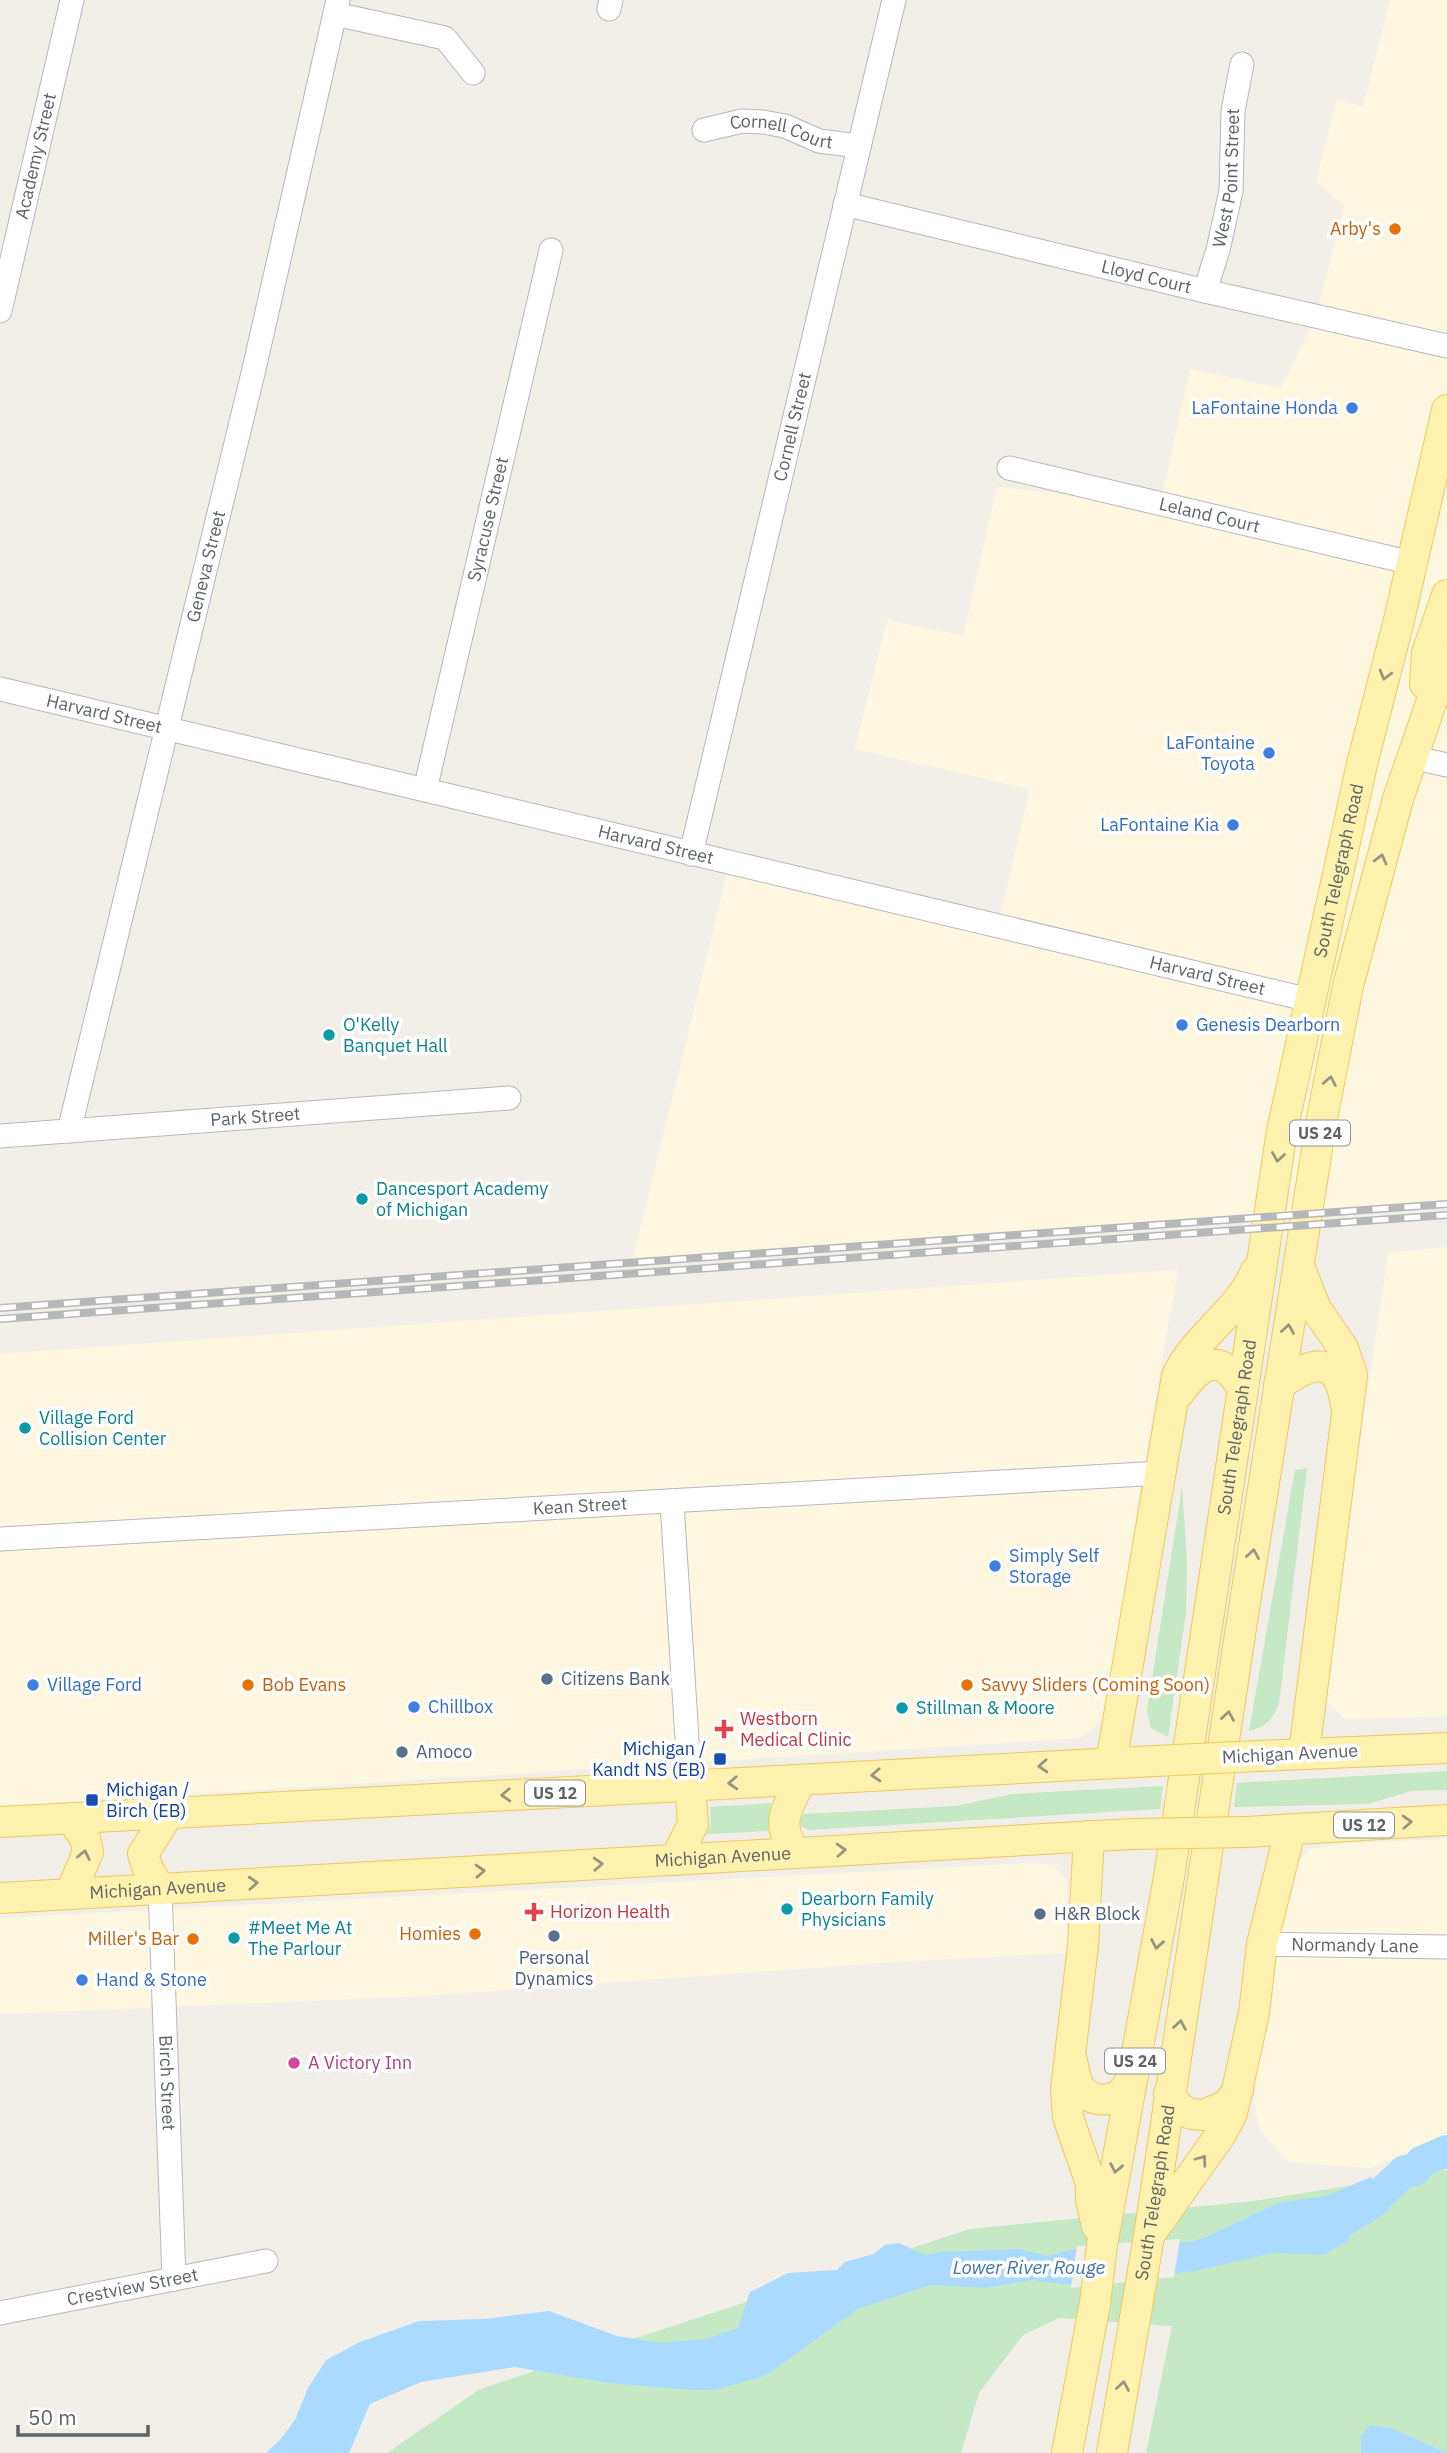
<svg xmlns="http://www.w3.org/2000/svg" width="1447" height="2453" font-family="'IBM Plex Sans',sans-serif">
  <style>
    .commercial { fill: #fef7e0 }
    .green { fill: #c5e8c5 }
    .water { fill: #aadaff }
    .pier { fill: #f1efe8 }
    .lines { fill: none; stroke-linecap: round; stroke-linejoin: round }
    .river { stroke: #aadaff; stroke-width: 32 }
    .minor-casing { stroke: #b5b8bc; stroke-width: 25 }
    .major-casing { stroke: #f2c960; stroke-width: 32 }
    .minor { stroke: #fff; stroke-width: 23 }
    .major { stroke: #fff2af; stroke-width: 30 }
    .rail-casing { stroke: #b6b7b8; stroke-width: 8 }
    .rail { stroke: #fff; stroke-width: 5; stroke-dasharray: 16; stroke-linecap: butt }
    .major-bridge-casing { stroke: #f2c960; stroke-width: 32; stroke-linecap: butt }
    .major-bridge { stroke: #fff2af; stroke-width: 30 }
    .oneway { stroke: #979581 }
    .food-dot { fill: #e8710a; stroke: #fff; stroke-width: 2.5 }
    .shop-dot { fill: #3f7fe0; stroke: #fff; stroke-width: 2.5 }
    .culture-dot { fill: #0f9aa8; stroke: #fff; stroke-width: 2.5 }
    .service-dot { fill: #5c6f8a; stroke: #fff; stroke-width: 2.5 }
    .health-dot { fill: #e0444e; stroke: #fff; stroke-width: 2.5 }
    .transit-dot { fill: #1a4fb4; stroke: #fff; stroke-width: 2.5 }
    .hotel-dot { fill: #d1479c; stroke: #fff; stroke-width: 2.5 }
    .labels { text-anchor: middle; stroke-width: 7; stroke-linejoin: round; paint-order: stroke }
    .shield { fill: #fff; stroke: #8f9295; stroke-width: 2 }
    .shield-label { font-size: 16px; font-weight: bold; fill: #5f6368 }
    .street-label { font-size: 18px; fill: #5f6368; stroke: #fff }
    .food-label { font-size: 18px; fill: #c56008; stroke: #fff; text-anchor: end }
    .shop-label { font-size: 18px; fill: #366cbe; stroke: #fff; text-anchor: start }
    .culture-label { font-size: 18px; fill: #0d838f; stroke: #fff; text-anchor: start }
    .service-label { font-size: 18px; fill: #4e5e75; stroke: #fff; text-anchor: start }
    .health-label { font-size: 18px; fill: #be3a42; stroke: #fff; text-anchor: start }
    .transit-label { font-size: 18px; fill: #164399; stroke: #fff; text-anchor: end }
    .hotel-label { font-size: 18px; fill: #b23c85; stroke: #fff; text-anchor: start }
    .water-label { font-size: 19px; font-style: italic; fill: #4174aa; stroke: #fff }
  </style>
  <rect width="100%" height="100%" fill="#f1efe8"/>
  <path class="commercial" d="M1390 0H1447V1204L632 1262 730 862 998 925 1030 789 855 749 887 620 963 636 997 487 1160 504 1190 369 1281 388 1317 315 1344 205 1316 181 1336 100 1363 107Z
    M1447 1247V1716L1345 1719 1323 1698 1388 1253Z
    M1178 1270 1139 1493 1107 1716 1080 1738 0 1806V1354Z
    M1447 1839V2138L1370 2168 1288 2162 1261 2131 1254 2106 1269 1954 1290 1876 1308 1849 1341 1844Z
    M1034 1863 1053 1865 1067 1881V1953L892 1962 423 1996 0 2014V1918Z"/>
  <path class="green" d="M1307 1468 1279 1704C1272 1720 1266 1727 1249 1731L1295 1470Z
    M1182 1487 1187 1562 1186 1613 1168 1737 1151 1728 1147 1711Z
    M1447 1771V1790L1411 1791 1368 1804 1234 1807 1237 1783Z
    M1163 1786 1160 1809 809 1830 801 1826 799 1818 804 1814 956 1806 1012 1794Z
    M771 1803 772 1831 707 1834 711 1822 710 1807Z
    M1447 2170V2453H1146L1172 2326 1059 2318 1023 2335 979 2393 961 2453H387L480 2389 970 2229 1254 2201Z"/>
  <path class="water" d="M1371 2177 1391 2209 1369 2224 1351 2233 1349 2240 1324 2255 1273 2253 1195 2271 1070 2285 1032 2280 986 2288 931 2285 858 2309 765 2376 714 2390H690L608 2383 514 2367 421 2382 370 2404 349 2453H266L280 2440 295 2420 308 2388 326 2360 360 2342 419 2321 484 2319 549 2311 617 2336 661 2343 706 2339 738 2328 750 2292 788 2273 837 2270 845 2262 874 2254 885 2245 899 2243 925 2255 941 2252 1019 2249 1047 2256 1075 2249 1188 2242 1204 2238 1278 2203 1326 2196Z
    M1370 2425 1391 2428 1447 2453H1361V2436Z"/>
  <path class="pier" d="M1180 2239 1174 2277 1071 2288 1077 2246Z"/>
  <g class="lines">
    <path class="river" d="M1348 2218 1376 2198 1405 2171 1415 2170 1421 2162 1447 2151"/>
    <g class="minor-casing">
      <g id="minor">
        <path d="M609 9 611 0"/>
        <path d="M335 14 445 38 473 73"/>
        <path id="s1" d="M704 130 742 121 763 122 785 126 819 141 859 146"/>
        <path id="s2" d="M845 204 1205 291 1447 346"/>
        <path id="s3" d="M1205 291 1218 250 1231 191 1233 111 1242 64"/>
        <path id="s4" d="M0 311 72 0"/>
        <path id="s5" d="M1009 468 1412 563"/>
        <path id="s6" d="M0 689 1310 1000"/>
        <path d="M1412 757 1447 765"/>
        <path id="s7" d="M425 790 551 250"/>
        <path id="s8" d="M691 854 894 0"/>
        <path id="s9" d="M69 1131 254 369 338 0"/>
        <path id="s10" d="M0 1136 509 1098"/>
        <path d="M672 1503 690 1786"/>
        <path id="s11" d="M0 1539 1161 1473"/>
        <path id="s12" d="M160 1889 174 2279"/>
        <path id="s13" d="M1262 1944 1447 1947"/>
        <path id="s14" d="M0 2313 266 2261"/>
      </g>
    </g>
    <g class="major-casing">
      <g id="major">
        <path d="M1425 684 1427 653 1447 595"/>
        <path d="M1299 1266 1316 1309 1343 1348 1352 1375 1304 1753"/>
        <path d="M1279 1385C1314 1360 1338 1354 1346 1405"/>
        <path d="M1179 1393C1201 1363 1220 1350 1243 1389"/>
        <path d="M1257 1756 1447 1748"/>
        <path d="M1111 1763 1177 1376C1195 1336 1239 1312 1256 1271"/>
        <path d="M0 1822 1155 1761"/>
        <path d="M1247 1832 1447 1820"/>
        <path d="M1089 1836 1083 1946 1066 2089 1068 2117 1091 2184V2200L1097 2226"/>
        <path d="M796 1853C774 1822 787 1810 801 1780"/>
        <path d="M675 1860 693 1824 690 1786"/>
        <path d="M160 1889 148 1869 143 1854 169 1813"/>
        <path d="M70 1894 88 1852 85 1838 71 1818"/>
        <path id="s15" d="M0 1898 1132 1834"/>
        <path d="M1072 2061C1074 2070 1075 2080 1080 2088 1090 2102 1113 2104 1124 2090 1128 2086 1130 2080 1132 2075"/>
        <path d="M1169 2093 1179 2108 1191 2114 1204 2115 1227 2105 1238 2090"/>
        <path d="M1153 2230 1221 2134 1232 2113 1254 2013 1262 1944 1290 1831"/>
        <path id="s16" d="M1067 2453 1095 2303 1102 2245 1169 1877 1282 1131 1362 764 1399 620 1447 410"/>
        <path id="s17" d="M1112 2453 1149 2236 1242 1621 1322 1118 1348 986 1398 799 1447 657"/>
      </g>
    </g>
    <use href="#minor" class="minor"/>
    <use href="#major" class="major"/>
    <g class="rail-casing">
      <path id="rail" d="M0 1308 1447 1204
        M0 1319 1447 1215"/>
    </g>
    <use href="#rail" class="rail"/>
    <g class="major-bridge-casing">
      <path id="major-bridge" d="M1155 1761 1257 1756
        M1132 1834 1247 1832"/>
    </g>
    <use href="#major-bridge" class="major-bridge"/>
  </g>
  <defs><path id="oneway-chevron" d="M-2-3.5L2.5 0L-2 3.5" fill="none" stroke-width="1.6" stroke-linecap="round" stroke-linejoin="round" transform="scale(1.75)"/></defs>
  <g class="oneway">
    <use href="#oneway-chevron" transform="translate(1385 675) rotate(105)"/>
    <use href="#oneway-chevron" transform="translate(1381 859) rotate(-75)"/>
    <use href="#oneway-chevron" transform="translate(1330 1081) rotate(-79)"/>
    <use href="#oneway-chevron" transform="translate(1278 1157) rotate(99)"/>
    <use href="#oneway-chevron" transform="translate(1288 1329) rotate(-81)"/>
    <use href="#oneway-chevron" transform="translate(1253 1554) rotate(-81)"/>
    <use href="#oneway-chevron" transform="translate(1228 1716) rotate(-81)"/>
    <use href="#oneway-chevron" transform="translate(1043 1766) rotate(177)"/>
    <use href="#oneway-chevron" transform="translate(876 1775) rotate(177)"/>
    <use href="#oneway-chevron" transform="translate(733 1783) rotate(177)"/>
    <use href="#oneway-chevron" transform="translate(506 1795) rotate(177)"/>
    <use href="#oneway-chevron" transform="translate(1407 1822) rotate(-3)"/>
    <use href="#oneway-chevron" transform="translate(841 1850) rotate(-3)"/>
    <use href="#oneway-chevron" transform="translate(84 1855) rotate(-78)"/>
    <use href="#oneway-chevron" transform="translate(598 1864) rotate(-3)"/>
    <use href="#oneway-chevron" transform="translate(480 1871) rotate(-3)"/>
    <use href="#oneway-chevron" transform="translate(253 1883) rotate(-3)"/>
    <use href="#oneway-chevron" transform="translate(1157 1944) rotate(100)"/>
    <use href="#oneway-chevron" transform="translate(1180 2025) rotate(-81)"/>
    <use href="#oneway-chevron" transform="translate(1202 2160) rotate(-54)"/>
    <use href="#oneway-chevron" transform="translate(1116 2168) rotate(100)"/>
    <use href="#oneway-chevron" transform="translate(1123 2386) rotate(-81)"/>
  </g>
  <g class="food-dot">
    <circle cx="1395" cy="229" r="7"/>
    <circle cx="248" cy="1685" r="7"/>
    <circle cx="967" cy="1685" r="7"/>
    <circle cx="475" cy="1934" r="7"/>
    <circle cx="193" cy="1939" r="7"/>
  </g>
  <g class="shop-dot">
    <circle cx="1352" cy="408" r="7"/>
    <circle cx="1269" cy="753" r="7"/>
    <circle cx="1233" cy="825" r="7"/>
    <circle cx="1182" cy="1025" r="7"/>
    <circle cx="995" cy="1566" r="7"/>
    <circle cx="33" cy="1685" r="7"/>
    <circle cx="414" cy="1707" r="7"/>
    <circle cx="82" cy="1980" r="7"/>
  </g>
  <g class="culture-dot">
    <circle cx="329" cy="1035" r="7"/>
    <circle cx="362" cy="1199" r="7"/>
    <circle cx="25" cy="1428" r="7"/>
    <circle cx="902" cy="1708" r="7"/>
    <circle cx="787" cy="1909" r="7"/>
    <circle cx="234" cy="1938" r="7"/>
  </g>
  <g class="service-dot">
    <circle cx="547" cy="1679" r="7"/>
    <circle cx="402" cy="1752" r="7"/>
    <circle cx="1040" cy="1914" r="7"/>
    <circle cx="554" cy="1936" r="7"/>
  </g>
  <g class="health-dot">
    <path d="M720.5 1718.5h7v7h7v7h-7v7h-7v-7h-7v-7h7z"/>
    <path d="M530.5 1901.5h7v7h7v7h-7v7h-7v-7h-7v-7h7z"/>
  </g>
  <g class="transit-dot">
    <rect x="713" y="1752" width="14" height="14" rx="3.5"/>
    <rect x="85" y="1793" width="14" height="14" rx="3.5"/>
  </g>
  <circle class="hotel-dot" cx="294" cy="2063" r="7"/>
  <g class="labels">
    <g class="shield">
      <rect x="1290" y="1120.5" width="60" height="25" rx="5"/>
      <rect x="525" y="1780.5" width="60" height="25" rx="5"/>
      <rect x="1334" y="1812.5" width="60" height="25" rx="5"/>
      <rect x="1105" y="2048.5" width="60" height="25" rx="5"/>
    </g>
    <g class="shield-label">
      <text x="1320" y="1139">US 24</text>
      <text x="555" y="1799">US 12</text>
      <text x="1364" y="1831">US 12</text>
      <text x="1135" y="2067">US 24</text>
    </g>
    <g class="street-label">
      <text dy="6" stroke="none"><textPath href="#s1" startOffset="80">Cornell Court</textPath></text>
      <text dy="6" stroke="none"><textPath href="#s4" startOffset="159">Academy Street</textPath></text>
      <text dy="6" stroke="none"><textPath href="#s3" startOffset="116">West Point Street</textPath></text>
      <text dy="6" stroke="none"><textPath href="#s2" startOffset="310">Lloyd Court</textPath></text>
      <text dy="6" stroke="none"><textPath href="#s8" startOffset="439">Cornell Street</textPath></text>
      <text dy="6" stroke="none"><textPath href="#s5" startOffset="206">Leland Court</textPath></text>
      <text dy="6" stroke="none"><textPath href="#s7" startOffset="278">Syracuse Street</textPath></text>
      <text dy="6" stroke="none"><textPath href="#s9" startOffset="581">Geneva Street</textPath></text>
      <text dy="6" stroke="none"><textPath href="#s6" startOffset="107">Harvard Street</textPath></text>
      <text dy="6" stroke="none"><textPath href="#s6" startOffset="674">Harvard Street</textPath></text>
      <text dy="6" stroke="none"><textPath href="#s16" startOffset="1606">South Telegraph Road</textPath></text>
      <text dy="6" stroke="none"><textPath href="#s6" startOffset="1241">Harvard Street</textPath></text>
      <text dy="6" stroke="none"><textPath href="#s10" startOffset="256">Park Street</textPath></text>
      <text dy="6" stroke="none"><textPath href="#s16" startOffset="1040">South Telegraph Road</textPath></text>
      <text dy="6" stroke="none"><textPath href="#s11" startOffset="581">Kean Street</textPath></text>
      <text transform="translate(1290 1754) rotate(-3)" y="6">Michigan Avenue</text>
      <text dy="6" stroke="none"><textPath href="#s15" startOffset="724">Michigan Avenue</textPath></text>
      <text dy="6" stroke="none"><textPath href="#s15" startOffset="158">Michigan Avenue</textPath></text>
      <text dy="6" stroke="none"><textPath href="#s13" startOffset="93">Normandy Lane</textPath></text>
      <text dy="6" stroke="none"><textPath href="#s12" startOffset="194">Birch Street</textPath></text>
      <text dy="6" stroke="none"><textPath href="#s17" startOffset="264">South Telegraph Road</textPath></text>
      <text dy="6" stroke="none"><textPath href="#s14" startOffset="135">Crestview Street</textPath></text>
    </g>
    <g class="food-label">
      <text x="1381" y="235">Arby's</text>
      <text x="262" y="1691" text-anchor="start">Bob Evans</text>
      <text x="981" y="1691" text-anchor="start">Savvy Sliders (Coming Soon)</text>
      <text x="461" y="1940">Homies</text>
      <text x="179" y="1945">Miller's Bar</text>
    </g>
    <g class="shop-label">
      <text x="1338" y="414" text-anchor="end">LaFontaine Honda</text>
      <text x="1255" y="749" text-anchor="end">LaFontaine<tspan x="1255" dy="21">Toyota</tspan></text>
      <text x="1219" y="831" text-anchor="end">LaFontaine Kia</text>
      <text x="1196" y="1031">Genesis Dearborn</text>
      <text x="1009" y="1562">Simply Self<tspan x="1009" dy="21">Storage</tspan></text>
      <text x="47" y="1691">Village Ford</text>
      <text x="428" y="1713">Chillbox</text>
      <text x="96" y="1986">Hand &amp; Stone</text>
    </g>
    <g class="culture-label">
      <text x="343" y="1031">O'Kelly<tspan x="343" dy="21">Banquet Hall</tspan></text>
      <text x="376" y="1195">Dancesport Academy<tspan x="376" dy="21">of Michigan</tspan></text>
      <text x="39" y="1424">Village Ford<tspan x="39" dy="21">Collision Center</tspan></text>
      <text x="916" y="1714">Stillman &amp; Moore</text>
      <text x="801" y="1905">Dearborn Family<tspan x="801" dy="21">Physicians</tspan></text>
      <text x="248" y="1934">#Meet Me At<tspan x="248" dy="21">The Parlour</tspan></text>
    </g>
    <g class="service-label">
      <text x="561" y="1685">Citizens Bank</text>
      <text x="416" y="1758">Amoco</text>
      <text x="1054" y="1920">H&amp;R Block</text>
      <text x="554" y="1964" text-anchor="middle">Personal<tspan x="554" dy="21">Dynamics</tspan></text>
    </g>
    <g class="health-label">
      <text x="740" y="1725">Westborn<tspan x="740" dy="21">Medical Clinic</tspan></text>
      <text x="550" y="1918">Horizon Health</text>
    </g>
    <g class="transit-label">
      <text x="706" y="1755">Michigan /<tspan x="706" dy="21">Kandt NS (EB)</tspan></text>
      <text x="106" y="1796" text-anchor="start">Michigan /<tspan x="106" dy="21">Birch (EB)</tspan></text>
    </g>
    <g class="hotel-label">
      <text x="308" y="2069">A Victory Inn</text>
    </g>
    <g class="water-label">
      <text x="1029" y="2274">Lower River Rouge</text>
    </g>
  </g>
  <path d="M18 2425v10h130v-10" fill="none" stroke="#5f6368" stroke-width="3.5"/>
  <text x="28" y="2425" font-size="21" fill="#5f6368" stroke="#ffffff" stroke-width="5" paint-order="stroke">50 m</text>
</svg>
